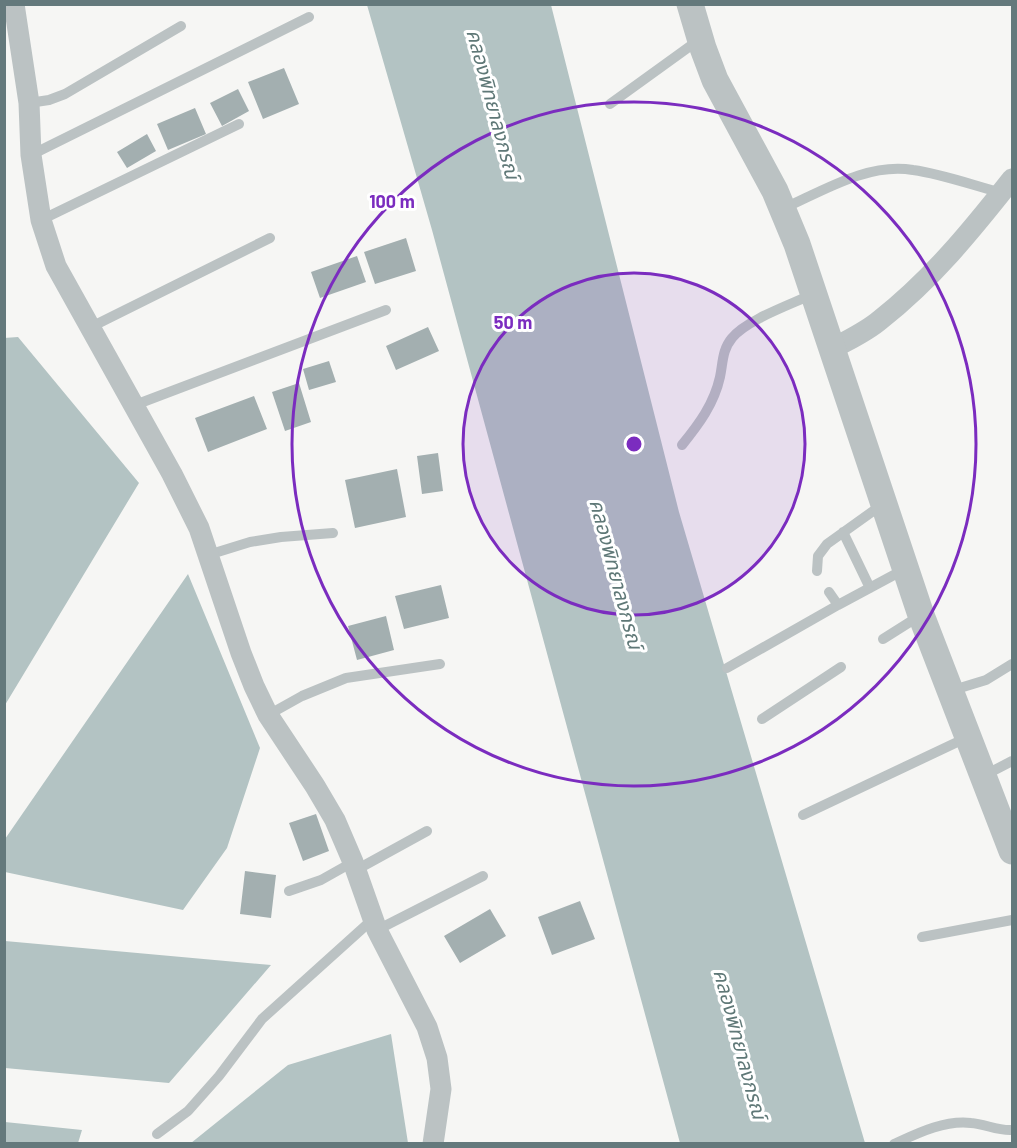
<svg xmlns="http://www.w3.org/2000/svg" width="1017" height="1148" font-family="Barlow,'Noto Sans Thai',sans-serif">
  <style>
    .water { fill: #b3c3c3 }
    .building { fill: #a3afb0 }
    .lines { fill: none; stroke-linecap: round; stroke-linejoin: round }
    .service { stroke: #bbc2c3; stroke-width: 10 }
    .minor { stroke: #bbc2c3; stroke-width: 21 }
    .tertiary { stroke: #bbc2c3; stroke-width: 27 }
    .ring { fill: none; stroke: #7b2cbf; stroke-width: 3 }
    .labels { text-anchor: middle; stroke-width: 6; stroke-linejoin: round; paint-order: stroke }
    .water-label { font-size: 20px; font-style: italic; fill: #5f7877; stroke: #fff }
    .centre { fill: #7b2cbf; stroke: #fff; stroke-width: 3 }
    .ring-label { font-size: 18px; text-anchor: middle; font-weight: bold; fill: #7b2cbf; stroke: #fff; stroke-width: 6; stroke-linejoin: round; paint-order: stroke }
  </style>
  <rect width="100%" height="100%" fill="#f6f6f4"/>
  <path class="water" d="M367 5H551L679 512 865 1143H680L432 230Z
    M18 337 139 483 5 705 4 338Z
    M188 574 260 748 227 848 183 910 5 872V839Z
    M4 941H5L271 965 169 1083 5 1068Z
    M391 1034 408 1143H191L288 1065Z
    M4 1122H5L82 1130 78 1143H5Z"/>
  <path class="building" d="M284 68 299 104 263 119 248 82Z
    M238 89 249 111 222 126 210 103Z
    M195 108 206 134 168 150 157 124Z
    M147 134 156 151 127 168 117 152Z
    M406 238 416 271 375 284 364 252Z
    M357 256 366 282 320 298 311 272Z
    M428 327 439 351 396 370 386 346Z
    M329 361 336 382 309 390 303 369Z
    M299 383 311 422 285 431 272 392Z
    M254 396 267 429 208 452 195 418Z
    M438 453 443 491 422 494 417 456Z
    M397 469 406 517 355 528 345 480Z
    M441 585 449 618 404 629 395 596Z
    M386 616 394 650 357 660 348 626Z
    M316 814 329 851 303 861 289 823Z
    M245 871 276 875 271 918 240 914Z
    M580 901 595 939 552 955 538 917Z
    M490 909 506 936 460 963 444 936Z"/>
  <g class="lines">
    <path class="service" d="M29 103 49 100 65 94 181 26
      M610 104 700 39
      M31 155 309 17
      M782 209C821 192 868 162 913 170 942 174 972 185 1002 193
      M41 220 239 124
      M91 327 270 238
      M135 405 386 310
      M682 445C699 424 714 404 720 377 723 363 722 350 732 338 746 320 792 304 813 294
      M843 532 870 588
      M208 555 250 542 281 537 333 533
      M817 571 818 556 827 544 883 504
      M829 592 838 605 905 569
      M883 639 921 615
      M727 668 838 605
      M950 691 986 680 1012 664
      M268 715 302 696 346 678 440 664
      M762 719 841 667
      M983 776 1012 761
      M803 815 968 737
      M356 870 427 831
      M289 891 321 880 353 862
      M377 930 483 876
      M922 937 1012 920
      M157 1134 188 1111 219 1076 262 1019 373 919
      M894 1144C918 1133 944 1120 971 1123 985 1124 998 1131 1012 1130"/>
    <path class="minor" d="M14 4 29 103 31 155 41 220 56 266 172 474 199 528 241 653 254 686 268 715 315 786 335 820 353 862 377 930 427 1027 437 1058 441 1089 433 1144
      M832 349C848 340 866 332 880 320 932 279 971 231 1012 179"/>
    <path class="tertiary" d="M690 4 703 48 715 80 775 191 797 244 921 615 1012 851"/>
  </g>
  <circle cx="634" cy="444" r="171" fill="#7b2cbf" fill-opacity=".12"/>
  <g class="ring">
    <circle cx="634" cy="444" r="171"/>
    <circle cx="634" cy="444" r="342"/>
  </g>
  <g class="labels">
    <g class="water-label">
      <text transform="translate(493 104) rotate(75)" y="7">คลองพิทยาลงกรณ์</text>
      <text transform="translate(616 574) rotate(75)" y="7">คลองพิทยาลงกรณ์</text>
      <text transform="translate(740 1044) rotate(75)" y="7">คลองพิทยาลงกรณ์</text>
    </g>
  </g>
  <circle cx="634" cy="444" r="9" class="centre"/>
  <g class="ring-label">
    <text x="392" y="208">100 m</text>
    <text x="513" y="329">50 m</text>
  </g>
  <rect width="1017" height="1148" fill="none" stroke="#64797c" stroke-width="12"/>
</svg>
